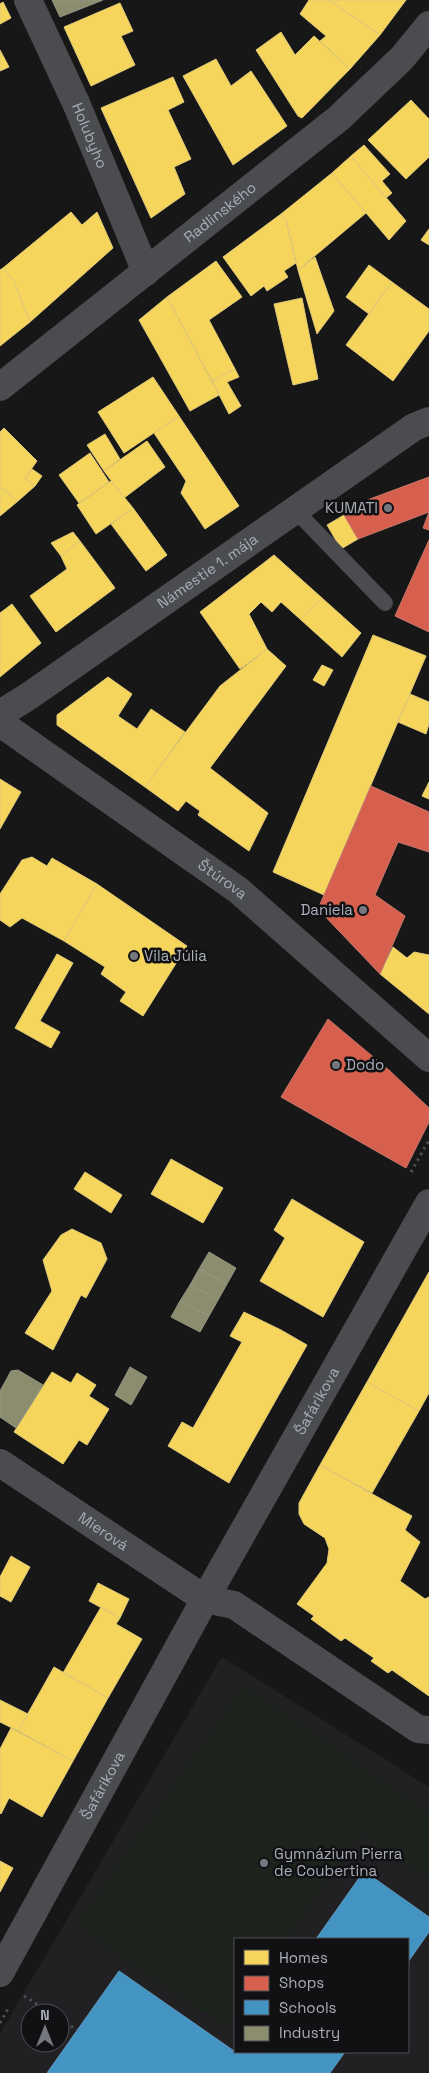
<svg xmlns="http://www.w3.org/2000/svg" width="429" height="2073" font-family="'Space Grotesk',sans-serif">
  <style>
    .built { fill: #212123; fill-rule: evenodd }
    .green { fill: #1d241e }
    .homes { fill: #f6d55c; stroke: #dfc978 }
    .shops { fill: #d6604d; stroke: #c8776d }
    .schools { fill: #4393c3; stroke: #619bc0 }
    .industry { fill: #8c8c6e; stroke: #949684 }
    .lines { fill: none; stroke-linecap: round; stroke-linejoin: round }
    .path { stroke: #4d4e52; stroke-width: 3; stroke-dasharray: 2.5 4; stroke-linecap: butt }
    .service { stroke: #4b4c50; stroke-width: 16 }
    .minor { stroke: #4b4c50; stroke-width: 28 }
    .poi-dot { fill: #757880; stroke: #111113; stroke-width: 2 }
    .labels { text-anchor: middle; stroke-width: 5; stroke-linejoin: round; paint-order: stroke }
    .street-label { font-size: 15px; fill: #a8adb8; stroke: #111113 }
    .poi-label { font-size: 15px; fill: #a8adb8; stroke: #111113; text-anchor: start }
  </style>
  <rect width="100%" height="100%" fill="#171717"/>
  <path class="built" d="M222 1657 429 1787V2073H0V2033ZM235 1939H408V2052H235ZM30 2013H60V2043H30Z"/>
  <path class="green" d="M244 1685 429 1813V1880L361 1833 287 1939H235V2014L226 2027 76 1925Z"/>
  <path class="homes" d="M309 0H329L380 35 350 69 320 41 326 36 300 14Z
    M329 0H406L380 35Z
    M3 2 11 18 0 24V4Z
    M120 3 133 31 121 36 135 65 91 86 64 27Z
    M281 32 295 55 314 36 350 69 302 118 298 116 256 50Z
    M0 50 9 67 0 71Z
    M216 59 231 86 251 71 287 126 233 165 183 76Z
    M173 77 184 102 168 110 191 159 174 167 185 194 151 218 101 108Z
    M411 100 429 119V157L406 179 368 140Z
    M364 145 390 174 382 181 392 193 386 198 351 156Z
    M351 156 406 221 389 240 332 173Z
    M332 173 366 213 298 270 286 220 281 214Z
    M71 212 82 225 97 212 113 248 30 322 14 281 3 268Z
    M281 214 286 220 296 263 284 271 288 277 267 291 264 286 251 296 223 257Z
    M429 229V245L421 240Z
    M315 257 334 311 317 334 298 270Z
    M216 261 242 297 209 320 235 369 212 381 167 297Z
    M369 265 392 282 369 314 346 297Z
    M3 268 14 281 30 322 0 346V270Z
    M392 282 429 309V331L393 381 346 345Z
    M167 297 219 395 190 411 139 320Z
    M302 298 318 379 293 385 274 304Z
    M235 369 239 377 227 382 241 406 229 414 212 381Z
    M153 377 179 416 124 453 98 412Z
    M179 416 239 506 205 529 181 493 186 481 154 433Z
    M4 428 37 461 25 478 35 486 18 501 0 487V432Z
    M105 434 120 459 104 471 87 445Z
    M147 441 165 467 124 498 104 471Z
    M90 453 109 482 79 503 59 475Z
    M32 469 42 476 35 486 25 478Z
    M111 481 133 508 96 534 77 505Z
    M0 487 18 501 0 516Z
    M133 508 167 555 146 571 111 524Z
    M344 515 358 539 341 549 327 525Z
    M73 532 80 541 61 556 51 543Z
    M80 541 115 588 56 632 30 596 67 569 61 556Z
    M274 555 322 598 300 619 281 602 272 612 261 602 249 614 267 649 240 669 200 612Z
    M322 598 361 633 342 657 300 619Z
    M12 604 41 643 0 677V613Z
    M373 635 426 656 324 895 273 872Z
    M267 649 286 666 210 768 268 813 249 851 198 815 200 811 186 801 178 811 145 787 220 686Z
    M322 665 333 670 324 686 313 680Z
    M108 677 132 694 118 716 137 729 151 709 185 732 145 787 57 725V715Z
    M410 694 429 702V724L426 734 398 722Z
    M0 779 21 792 0 829Z
    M429 782V799L422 796Z
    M32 857 47 866 52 858 97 884 64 941 22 918 10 927 0 920V894L22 860Z
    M97 884 187 946 143 1016 120 1001 126 992 101 974 105 967 64 941Z
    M393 947 407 958 414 952 429 955V1014L380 974Z
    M57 954 73 963 40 1021 60 1032 51 1048 15 1028Z
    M171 1159 223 1188 203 1223 151 1194Z
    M85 1172 122 1195 111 1213 74 1189Z
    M292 1199 364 1242 323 1317 260 1281 285 1238 274 1230Z
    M72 1229 101 1243 107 1259 86 1298 81 1295 53 1350 25 1333 52 1291 43 1260 61 1235Z
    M429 1272V1393L419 1411 367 1382Z
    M244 1312 281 1330 307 1345 229 1483 168 1446 182 1422 193 1428 242 1342 230 1336Z
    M52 1372 71 1383 77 1373 96 1385 89 1396 109 1409 87 1445 79 1440 63 1464 14 1432Z
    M367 1382 419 1411 372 1493 320 1465Z
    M320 1465 412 1516 405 1530 420 1542 400 1581 425 1599 429 1597V1696L392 1670 388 1673 371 1661 374 1658 345 1638 341 1641 311 1619 314 1616 297 1604 327 1563 329 1549 325 1538 304 1524 299 1514V1503Z
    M11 1556 30 1567 11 1602 0 1596V1577Z
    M98 1583 129 1599 120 1618 89 1601Z
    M101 1607 120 1618 116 1624 142 1639 108 1698 63 1673Z
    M54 1667 108 1698 73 1761 18 1731Z
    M0 1700 28 1714 18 1731 0 1722Z
    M11 1728 73 1761 42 1817 9 1798 1 1814 0 1813V1749Z
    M0 1861 13 1868 0 1892Z"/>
  <path class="shops" d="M429 477V512L358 539 344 515 370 499Z
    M429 512V530L423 528Z
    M429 540V632L395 616Z
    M371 786 429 812V852L398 842 375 895 405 916 380 974 318 909Z
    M328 1019 390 1071 429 1108V1122L406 1168 281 1097Z"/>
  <path class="schools" d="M364 1871 429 1917V1932L408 1962V1939H316Z
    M119 1971 237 2053 345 2052 330 2073H47Z"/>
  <path class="industry" d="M52 0H103L60 17Z
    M209 1252 236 1268 227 1284 199 1269Z
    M199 1269 227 1284 218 1300 190 1285Z
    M190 1285 218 1300 209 1316 180 1301Z
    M180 1301 209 1316 200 1332 171 1317Z
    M130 1367 147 1377 131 1405 115 1395Z
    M18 1370 43 1385 16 1428 0 1417V1391L11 1371Z"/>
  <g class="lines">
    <path class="path" d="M411 1172 429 1140
      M24 1996 51 2013
      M60 2019 77 2030
      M0 2023 9 2007"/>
    <path class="service" d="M295 510 385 603"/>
    <g class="minor">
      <path id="s1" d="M28 0 76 103 146 272"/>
      <path id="s2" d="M0 387 339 118 402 58 429 25"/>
      <path id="s3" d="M0 714 29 696 414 427 429 421"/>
      <path id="s4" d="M0 723 238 890 429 1058"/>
      <path id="s5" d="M0 1463 205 1599 234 1605 418 1729 429 1730"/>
      <path id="s6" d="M0 1973 205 1599 429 1203"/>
    </g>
  </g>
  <g class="poi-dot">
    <circle cx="388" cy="508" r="5"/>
    <circle cx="363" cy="910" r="5"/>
    <circle cx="134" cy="956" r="5"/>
    <circle cx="336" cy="1065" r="5"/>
    <circle cx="264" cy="1863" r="5"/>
  </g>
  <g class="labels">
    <g class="street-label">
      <text dy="5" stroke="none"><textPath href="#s1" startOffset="149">Holubyho</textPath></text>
      <text dy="5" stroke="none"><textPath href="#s2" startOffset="281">Radlinského</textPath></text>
      <text dy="5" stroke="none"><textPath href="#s3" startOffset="252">Námestie 1. mája</textPath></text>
      <text dy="5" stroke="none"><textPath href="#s4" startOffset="272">Štúrova</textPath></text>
      <text dy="5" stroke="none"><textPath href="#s6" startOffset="654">Šafárikova</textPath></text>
      <text dy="5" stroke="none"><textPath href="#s5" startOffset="124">Mierová</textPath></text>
      <text dy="5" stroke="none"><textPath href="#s6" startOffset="214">Šafárikova</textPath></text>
    </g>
    <g class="poi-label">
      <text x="378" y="513" text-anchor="end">KUMATI</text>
      <text x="353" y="915" text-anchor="end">Daniela</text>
      <text x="144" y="961">Vila Júlia</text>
      <text x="346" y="1070">Dodo</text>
      <text x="274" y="1859">Gymnázium Pierra<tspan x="274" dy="17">de Coubertina</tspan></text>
    </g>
  </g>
  <rect x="234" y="1938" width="175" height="115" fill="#111113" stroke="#4d4f55"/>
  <rect x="244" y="1950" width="25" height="15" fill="#f6d55c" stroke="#4d4f55"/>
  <text x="279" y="1963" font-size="15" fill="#a8adb8">Homes</text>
  <rect x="244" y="1976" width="25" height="15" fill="#d6604d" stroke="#4d4f55"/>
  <text x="279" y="1988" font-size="15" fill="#a8adb8">Shops</text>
  <rect x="244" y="2000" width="25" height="15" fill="#4393c3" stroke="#4d4f55"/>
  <text x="279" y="2013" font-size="15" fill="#a8adb8">Schools</text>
  <rect x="244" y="2026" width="25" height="15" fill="#8c8c6e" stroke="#4d4f55"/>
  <text x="279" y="2038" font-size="15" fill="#a8adb8">Industry</text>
  <g transform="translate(45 2028)"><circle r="24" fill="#111113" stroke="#4d4f55"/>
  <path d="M0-4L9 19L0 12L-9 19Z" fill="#757880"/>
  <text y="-8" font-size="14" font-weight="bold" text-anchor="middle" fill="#a8adb8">N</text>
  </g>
</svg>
